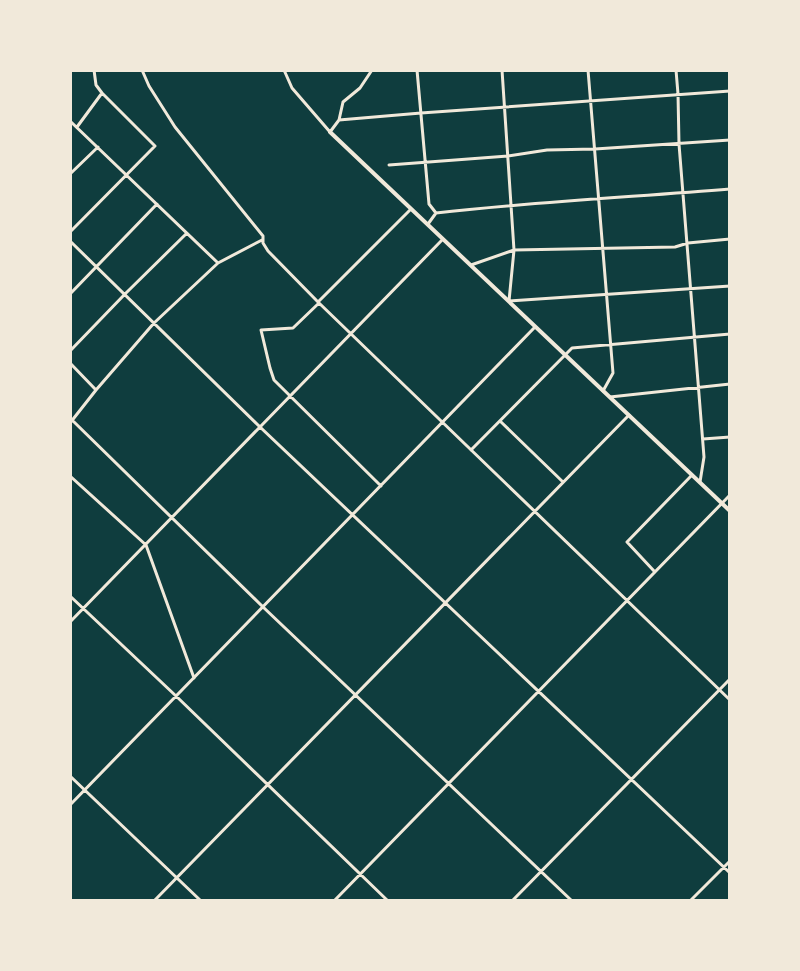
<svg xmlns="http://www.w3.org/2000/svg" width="800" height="971" font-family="'Asap Condensed',sans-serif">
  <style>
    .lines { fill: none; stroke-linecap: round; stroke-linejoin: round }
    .minor { stroke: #f1e9da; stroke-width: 3 }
    .tertiary { stroke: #f1e9da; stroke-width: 4 }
  </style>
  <rect width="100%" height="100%" fill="#0f3d3e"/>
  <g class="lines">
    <path class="minor" d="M142 70 149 86 175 127 263 236V243L268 251 319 303 293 328 261 330 270 368 274 380 381 486
      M284 70 292 88 330 132 339 120 343 102 360 88 372 70
      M417 70 429 204 436 213
      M502 70 514 250 509 301 730 286
      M588 70 613 373 603 391
      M676 70 678 94 679 144 704 457 700 482
      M339 120 421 113 730 91
      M70 121 218 263
      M77 127 102 93 96 85 94 70
      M389 165 508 156 547 150 595 149 730 140
      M70 174 98 147
      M428 224 436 213C534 202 632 197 730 189
      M70 232 155 146 102 93
      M70 241 260 427 730 873
      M471 265 514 250 675 247 688 243 730 239
      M70 294 157 204
      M318 302 411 209
      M319 303 730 700
      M70 351 125 294 187 233
      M70 363 96 390
      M610 397 730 384
      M72 420 263 607 571 900
      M500 421 563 482
      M70 423 96 390 154 323 218 263 262 240
      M703 439 730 437
      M471 450 572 348 730 334
      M70 476 146 545 194 678
      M654 571 627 542 692 475
      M70 596 176 696 387 900
      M70 622 443 239
      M70 776 200 900
      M70 805 535 327
      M155 900 629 415
      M335 900 730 495
      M513 900 730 679
      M691 900 730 861"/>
    <path class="tertiary" d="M330 132 730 511"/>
  </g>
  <rect width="800" height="971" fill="none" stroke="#f1e9da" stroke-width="144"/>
</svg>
